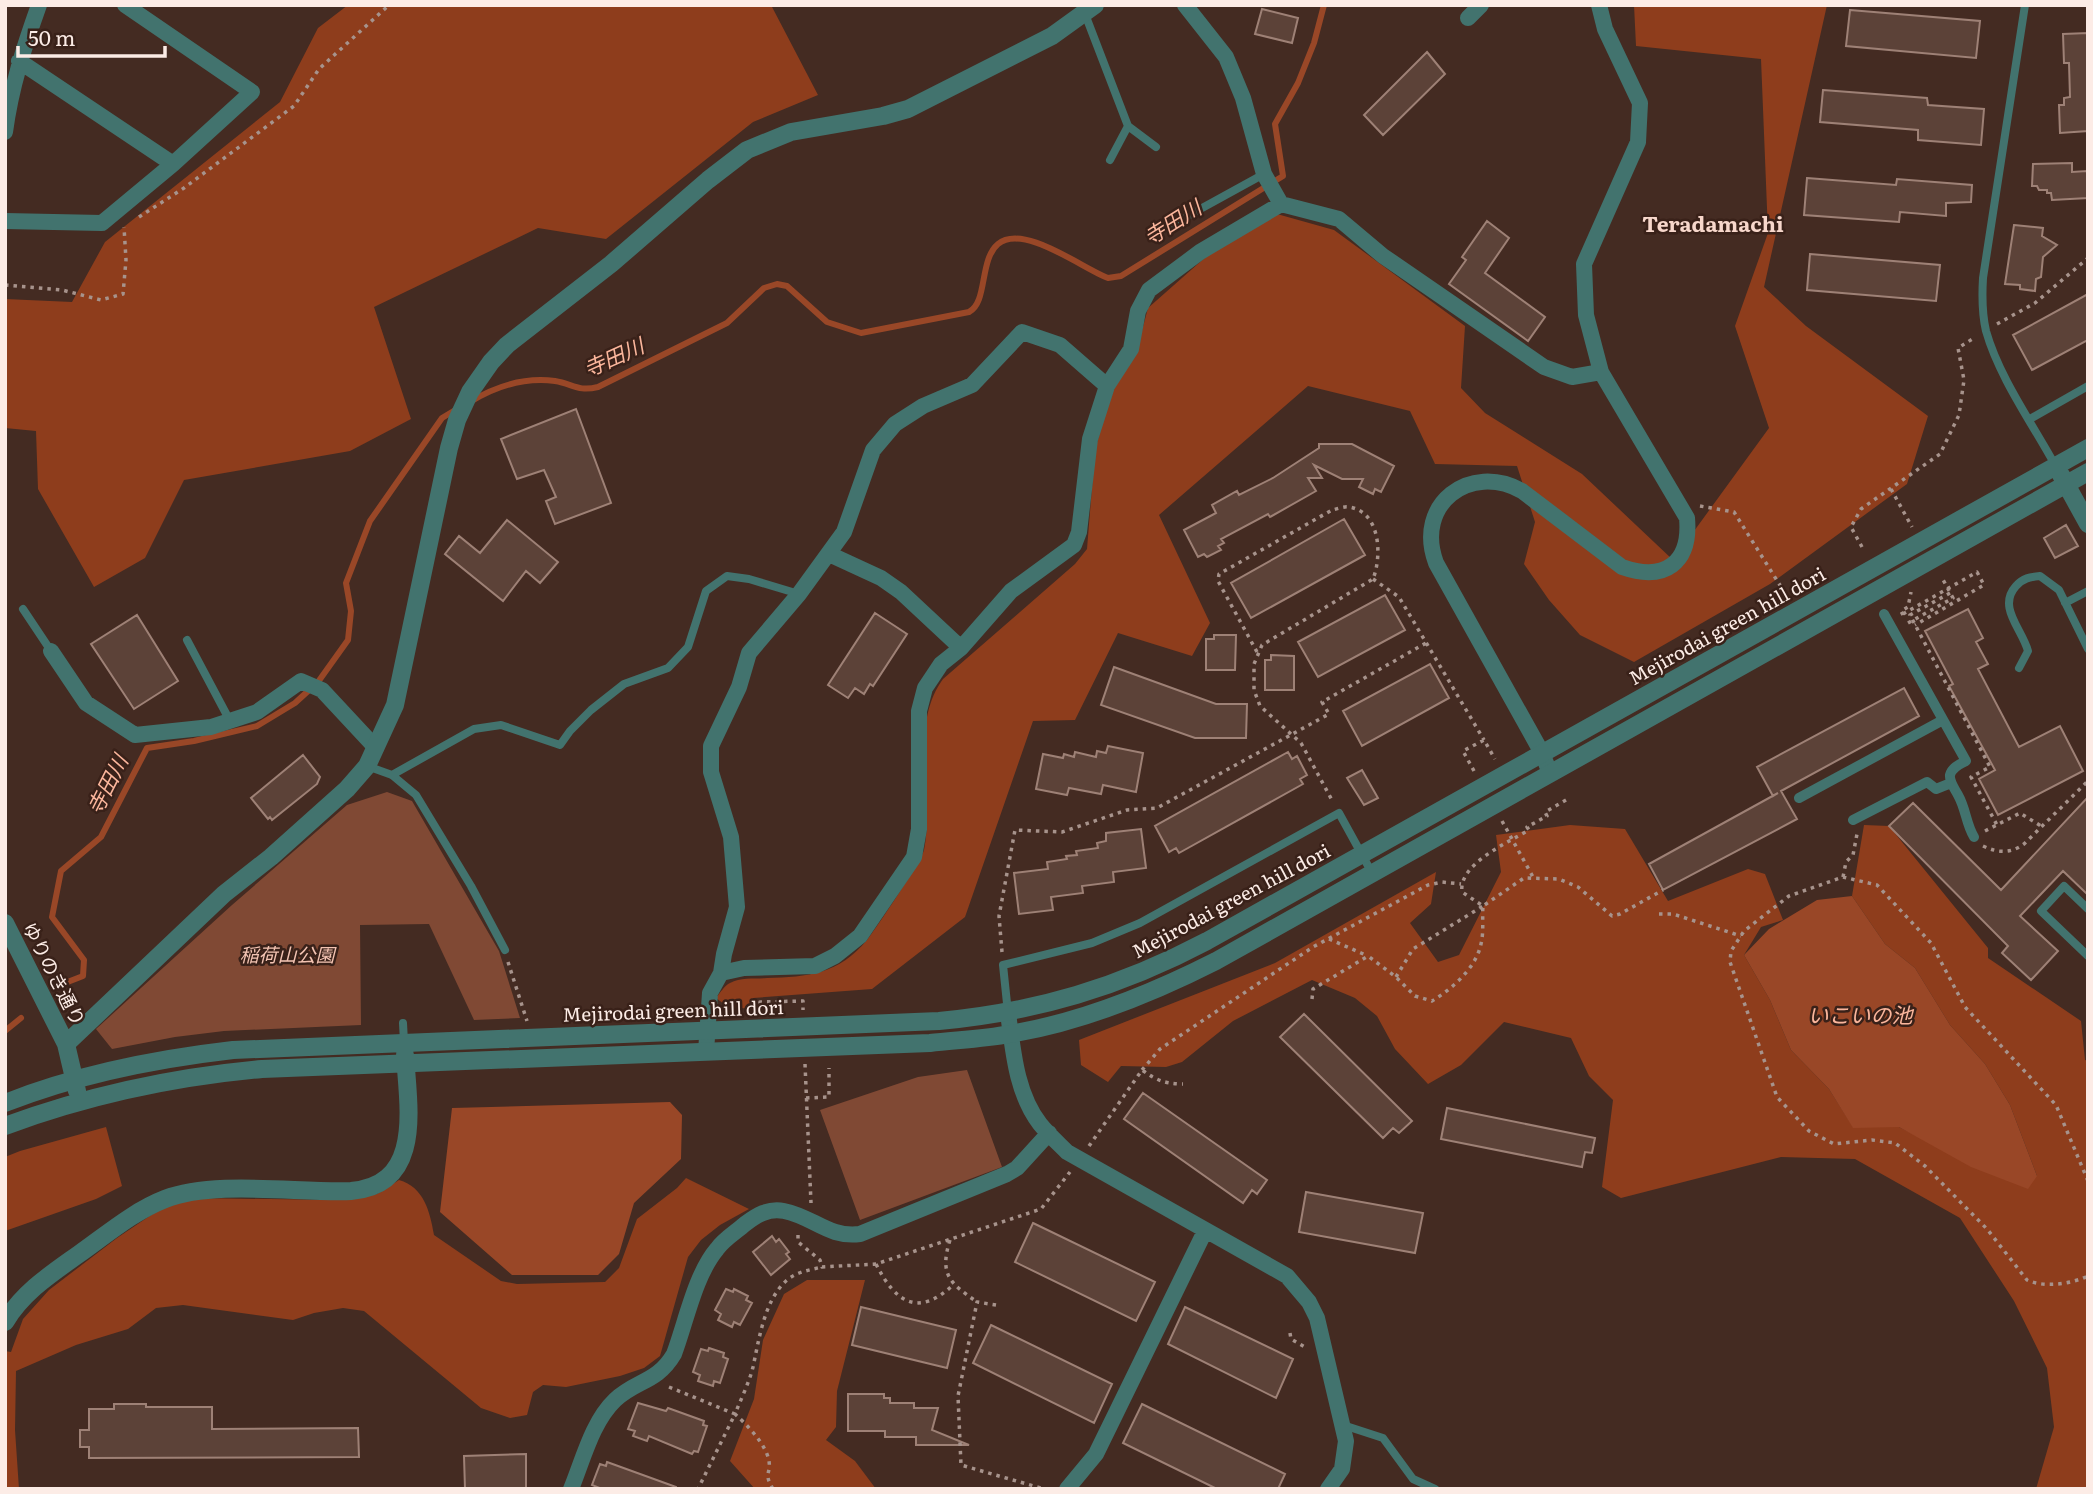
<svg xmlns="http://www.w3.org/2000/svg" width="2093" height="1494" font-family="Literata,'Noto Sans JP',serif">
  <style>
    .green { fill: #804934 }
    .forest { fill: #8e3d1c }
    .water { fill: #994727 }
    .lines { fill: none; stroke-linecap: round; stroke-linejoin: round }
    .stream { stroke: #994727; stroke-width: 6 }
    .building { fill: #5c4238; stroke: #9e8176; stroke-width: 2 }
    .path { stroke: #a7938c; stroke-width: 3.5; stroke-dasharray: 3.5 5; stroke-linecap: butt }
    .service { stroke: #42736e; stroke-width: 8 }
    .pedestrian { stroke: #42736e; stroke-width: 10 }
    .minor { stroke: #42736e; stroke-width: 16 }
    .tertiary { stroke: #42736e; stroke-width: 18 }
    .labels { text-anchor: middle; stroke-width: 5; stroke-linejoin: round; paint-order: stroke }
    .street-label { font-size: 19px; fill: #fcece6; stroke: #392119 }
    .park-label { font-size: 19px; font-style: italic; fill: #f3c3b2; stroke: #392119 }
    .water-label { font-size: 21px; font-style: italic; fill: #fbb69c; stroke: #392119 }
    .neighbourhood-label { font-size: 21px; font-weight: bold; fill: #f7d7cb; stroke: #392119 }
  </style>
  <rect width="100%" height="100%" fill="#442b22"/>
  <path class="green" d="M387 792 412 801 499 951 520 1018 474 1020 429 924 360 925 361 1025 224 1031 175 1037 112 1049 96 1029 232 905 347 805Z
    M967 1070 1002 1167 860 1220 820 1110 918 1077Z"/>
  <path class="forest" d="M348 5H771L818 95 753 122 606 239 538 228 374 307 411 419 350 451 184 480 145 558 94 587 38 489 36 431 5 428V299L72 302 105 242 280 102 318 28Z
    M1634 5H1827L1764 287 1806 326 1928 416 1907 484 1770 584 1634 662 1580 635 1549 600 1524 564 1535 522 1517 466 1435 464 1410 411 1308 386 1159 515 1210 623 1192 656 1118 633 1075 720 1033 721 965 917 872 989 753 998V1009L728 1007 716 998C720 993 725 985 730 983 741 977 755 979 767 978 808 977 839 974 867 940 876 929 921 861 924 850 935 795 908 727 943 679L1075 564 1087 549 1095 450 1110 395 1136 353 1148 308 1208 255 1277 214 1334 230 1465 326 1461 388 1485 413 1582 474 1673 560 1769 428 1735 326 1768 233 1761 59 1636 46Z
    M1570 825 1625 829 1668 901 1748 869 1765 874 1783 920 1761 927 1744 955 1770 1000 1791 1050 1829 1089 1853 1127H1899L1929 1142 2037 1176 2010 1105 1985 1064 1950 1025 1915 968 1885 944 1852 896 1864 825 1889 826 1988 948V958L2081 1021 2085 1060 2088 1061V1489H2036L2054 1427 2047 1368 2014 1301 1960 1218 1855 1159 1781 1157 1621 1198 1602 1187 1613 1100 1589 1076 1571 1038 1504 1022 1461 1065 1428 1084 1395 1049 1377 1016 1355 998 1312 980 1233 1021 1182 1062 1166 1067 1121 1066 1108 1082 1081 1065 1079 1040 1275 963 1436 872 1431 904 1410 923 1438 962 1459 955 1501 872 1496 835Z
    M106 1127 122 1186 96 1199 5 1231V1157L20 1151Z
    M686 1178 749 1209 720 1225 701 1240 688 1257 660 1356 644 1368 620 1376 566 1387 543 1385 533 1392 527 1415 510 1418 481 1408 364 1311 343 1308 314 1313 293 1320 183 1305 156 1308 128 1329 76 1345 16 1371 15 1430 19 1489H5V1351L11 1352 23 1319 49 1290 117 1238 160 1209 194 1198 334 1200 377 1194 399 1180C424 1187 430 1212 434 1235L501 1281 517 1284 605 1282 619 1268 637 1219 677 1188Z
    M807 1280H865L837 1391 836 1427 826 1440 855 1461 876 1489H755L730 1461 754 1399 763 1340 784 1294Z"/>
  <path class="water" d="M1852 896 1885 944 1915 968 1950 1025 1985 1064 2010 1105 2037 1176 2028 1189 1971 1167 1899 1127 1853 1128 1829 1089 1791 1050 1770 1000 1744 955 1769 929 1817 900Z
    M670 1102 682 1115 681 1159 634 1203 619 1254 598 1275H512L440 1212 452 1108Z"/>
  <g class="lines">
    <path class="stream" d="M470 402C496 386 524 377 555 381 573 384 578 392 598 387L727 323 764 288 777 284 787 286 827 322 861 333 969 312C988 302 979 260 998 244 1023 223 1082 268 1108 278L1121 276 1283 176 1275 124 1298 83 1314 43 1324 5
      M65 983 83 976 84 960 52 917 61 871 101 837 147 748 194 741 257 726 295 703 318 682 348 640 351 611 346 583 370 521 442 418 457 409
      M5 1031 21 1018"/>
  </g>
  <path class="building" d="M1262 9 1298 18 1292 43 1255 34Z
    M1850 10 1980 21 1976 58 1846 46Z
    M2088 33V131L2060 133 2059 105H2064V98L2070 97 2069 63H2064L2063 34Z
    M1427 52 1445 74 1383 135 1364 115Z
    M1823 90 1927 98 1928 105 1984 109 1981 145 1918 140V130L1820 122Z
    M2072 163V172L2087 171 2088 198 2052 200 2051 193H2047V190H2039L2037 186H2032L2033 164Z
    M1807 178 1896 185 1897 179 1972 185 1971 202 1946 203V216L1900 212 1899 222 1804 215Z
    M1487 221 1509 238 1485 273 1545 317 1528 341 1449 284 1466 260 1462 257Z
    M2014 225 2043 228 2042 236 2057 245 2043 257 2041 277 2036 279 2035 291 2020 289V285L2005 284Z
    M1810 254 1940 265 1936 301 1807 290Z
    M2088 294V340L2032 370 2013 335Z
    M576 409 611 503 555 524 546 501 556 497 544 470 517 479 501 439Z
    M1319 444H1352L1394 466 1381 492 1375 489 1373 494 1359 487 1363 479H1342L1314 465 1322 478H1308L1316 491 1270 517 1268 514 1221 539 1224 543 1218 546 1221 550 1207 557 1204 554 1198 557 1184 530 1216 513 1212 505 1237 491 1239 495 1273 478 1319 448Z
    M1344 519 1365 555 1251 618 1231 583Z
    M507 520 558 562 540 583 526 571 503 601 445 554 459 536 480 553Z
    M2066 525 2078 546 2055 558 2044 538Z
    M1385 595 1405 630 1318 677 1298 642Z
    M1968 609 1983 638 1976 642 1988 664 1978 669 2019 747 2060 726 2083 771 1998 815 1979 779 1995 770 1949 686 1953 684 1925 631Z
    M875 613 907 634 873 686 870 684 864 694 855 688 848 698 828 685Z
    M137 615 178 681 134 709 91 644Z
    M1214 635H1236L1235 670H1206V639H1214Z
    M1271 655 1294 656V690H1265V660H1271Z
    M1430 664 1449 698 1362 746 1343 711Z
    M1114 667 1216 704H1247L1246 738H1195L1101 705Z
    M1904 688 1919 716 1781 791 1797 819 1663 890 1649 864 1778 793 1773 796 1757 767Z
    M1108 746 1143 753 1136 792 1103 785 1101 794 1069 788 1067 795 1036 789 1043 754 1063 758 1064 754 1074 757 1075 752 1096 757 1097 751 1106 753Z
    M1288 752 1292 759 1297 756 1307 775 1300 779 1303 784 1179 853 1176 848 1169 852 1155 826Z
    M303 755 320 777 317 784 272 820 270 817 268 819 251 798Z
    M1362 770 1378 798 1364 805 1347 778Z
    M2088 797V895L2063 871 2020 916 2058 951 2031 980 2002 953 2008 946 1889 826 1913 803 2001 890Z
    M1141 829 1146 868 1113 872 1114 882 1082 886 1083 893 1051 897 1053 910 1019 914 1014 873 1048 869 1047 862 1067 859 1066 856 1077 855 1076 851 1098 848 1097 843 1106 841V833Z
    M1304 1014 1412 1121 1399 1133 1393 1128 1383 1138 1280 1037Z
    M1143 1093 1267 1180 1257 1194 1252 1190 1243 1203 1124 1119Z
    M1447 1108 1595 1138 1592 1153 1585 1152 1582 1167 1441 1139Z
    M1306 1192 1423 1213 1415 1253 1299 1232Z
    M1033 1223 1155 1282 1136 1321 1015 1262Z
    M772 1236 776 1242 779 1239 789 1252 786 1254 790 1259 771 1275 753 1252Z
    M726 1289 733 1292 734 1289 748 1296 746 1300 752 1303 740 1325 734 1322 732 1327 718 1320 721 1314 715 1310Z
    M861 1307 956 1330 947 1368 852 1345Z
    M1185 1307 1293 1359 1276 1398 1168 1344Z
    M991 1325 1112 1384 1094 1423 973 1363Z
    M709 1348 724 1353 723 1357 728 1359 720 1383 714 1381 713 1386 698 1381 700 1375 693 1372 701 1349 708 1351Z
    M848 1394H884V1398H890V1403H914V1408H938L932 1430 969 1445H916V1437H885V1431H848Z
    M638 1403 666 1411 668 1408 704 1421 703 1425 707 1426 698 1452 694 1451 692 1454 649 1436 647 1441 633 1436 635 1431 628 1429Z
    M114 1404H146V1407H212V1429L358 1428 359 1457 89 1458V1447H80V1430H89V1409H114Z
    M1142 1404 1285 1474 1278 1489H1217L1123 1443Z
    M526 1454V1489H465L464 1456Z
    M607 1462 676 1487V1489H602L592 1485 600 1464 606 1466Z"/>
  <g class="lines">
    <path class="path" d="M139 217 184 188 294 106 319 69 389 5
      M5 285 62 290 101 300 123 294 126 260 124 227
      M1997 324 2035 303 2088 258
      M1891 489 1912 527
      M1700 506 1734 512 1788 598
      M1862 547 1851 527 1861 509 1940 454 1959 415 1964 380 1958 348 1974 338
      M1373 579 1399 597 1484 740
      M1950 593 1910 615 1990 767 1971 777 1997 825
      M1903 614 1977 572 1984 585 1915 625
      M1903 615 1901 611 1908 607 1911 592
      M1908 623 1953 598 1941 576
      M1257 652 1218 581 1219 574 1332 510C1337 509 1344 506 1349 507 1381 512 1382 556 1373 579L1262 645 1254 664V690L1260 706 1301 743 1333 802
      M1474 771 1463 751 1484 740 1495 759
      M1566 800 1545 812 1547 816 1527 827 1529 830C1509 842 1458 864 1462 892L1483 906 1524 878 1559 879 1578 887 1612 916 1620 914 1663 890
      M1502 821 1533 877
      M1985 831 2020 813 2041 826
      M1983 846C1998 853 2010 854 2024 844L2088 781
      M1843 877 1846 862 1853 855 1857 834
      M1659 914H1673L1741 936
      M1329 939 1368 956
      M1002 952 999 916 1015 830 1062 832 1127 810 1157 808 1329 714 1322 702 1426 643
      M508 962 527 1021
      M1396 977 1413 949 1483 906
      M1312 999 1313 989 1368 956 1396 977 1415 996 1432 1001C1452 989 1476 968 1481 944 1484 932 1482 918 1483 906
      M760 1012V1002L803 1001V1010
      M805 1064 811 1203
      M1142 1070 1160 1049 1313 947 1428 885 1442 882 1461 884
      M806 1098 829 1097V1068
      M1089 1146 1142 1070C1156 1080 1165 1084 1183 1084
      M2088 1181 2056 1105 1965 1007 1931 943 1877 885 1843 877 1789 896 1744 931 1731 951 1730 962 1777 1097 1809 1131 1834 1144 1872 1140 1895 1143 1925 1166 1987 1229 2027 1280C2044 1288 2071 1284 2088 1276
      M798 1235V1242L820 1260 822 1267 876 1264 1041 1209 1070 1172
      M950 1240C939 1275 950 1283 977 1302
      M876 1264C895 1302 918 1318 953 1285
      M996 1305 977 1302 958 1396 961 1465 1044 1489
      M1290 1333 1291 1339 1305 1347
      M669 1387 735 1414 698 1489
      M773 1489C763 1472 771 1475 769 1461 766 1444 747 1425 735 1414 741 1399 749 1383 753 1367 759 1340 764 1301 786 1281 796 1272 809 1270 822 1267"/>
    <path class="service" d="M2025 5 1983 278C1982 295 1982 314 1986 331 1999 377 2032 423 2055 465
      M1085 14 1128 126 1110 160
      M1128 126 1156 147
      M1153 235 1264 174
      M2030 419 2088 386
      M2065 603 2088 591
      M23 609 51 651
      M187 640 230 721
      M2019 668 2028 651C2022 629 1997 607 2016 586 2023 578 2030 577 2040 576L2059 590 2088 649
      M367 766 392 775 416 795 471 886 505 950
      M392 775 474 729 501 725 560 745 570 731 591 710 624 684 668 668 688 647 706 591 727 576 749 579 799 594
      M2088 909 2064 886 2041 911 2088 956
      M1008 1013 1003 965 1092 943 1140 923 1339 813 1372 873
      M403 1023 404 1042
      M1343 1425 1383 1438 1413 1479 1435 1489"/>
    <path class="pedestrian" d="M1884 614 1966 761C1960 764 1952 767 1950 775 1949 782 1955 789 1958 795 1966 809 1966 824 1974 837
      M1799 798 1943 720
      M1853 820 1927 782 1936 789 1951 783"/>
    <path class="minor" d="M1185 5 1226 57 1243 98 1264 174 1281 204 1339 219 1383 256 1544 367 1572 377 1601 372
      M1468 18 1481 5
      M19 61 173 164
      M5 132C11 87 24 47 39 5
      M5 221 102 223 173 164 252 92 125 5
      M829 554 881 578 901 592 961 648
      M51 651 86 703 135 735 211 727 257 712 301 681 322 690 376 748
      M1550 773 1542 753 1436 563C1414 504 1470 462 1522 491L1622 567C1665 582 1691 563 1687 518L1601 372 1586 315 1584 264 1638 142 1640 103 1605 29 1599 5
      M721 973 724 954 737 907 731 837 711 772V746L739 687 749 653 799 594 844 532 873 450 895 424 923 406 972 385 1022 332 1060 345 1107 386
      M1008 1013C1013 1050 1016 1093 1040 1124 1048 1134 1058 1143 1067 1152L1287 1276 1309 1302 1317 1318 1346 1441 1342 1469 1328 1489
      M706 1052 710 993 721 973 744 968 815 966 835 956 860 936 914 857 919 829V711L925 688 941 664 961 648 1011 591 1074 545 1079 532 1090 439 1107 386 1131 349 1138 311 1149 290 1200 252 1281 204
      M571 1489C583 1460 592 1422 615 1400 636 1380 657 1383 674 1354 686 1322 695 1275 717 1249 724 1239 736 1232 745 1224 757 1215 768 1208 784 1211 814 1217 828 1238 860 1234L1007 1174 1017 1168 1049 1133
      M1067 1489 1096 1454 1205 1231"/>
    <path class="tertiary" d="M2061 475 2088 524
      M5 923 66 1044 77 1091
      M66 1044 224 894 271 857 347 789 367 766 395 705 449 448 457 420 470 392 491 362 507 345 611 264 708 180 747 150 791 132 883 116 908 109 1052 36 1095 5
      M5 1103C78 1074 155 1059 233 1050L939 1021C1036 1012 1120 987 1207 941L2088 448
      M5 1126C89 1095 173 1077 262 1069L930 1043C956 1040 983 1039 1010 1034 1082 1022 1151 994 1216 961L2088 472
      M5 1322C23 1292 51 1274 79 1254 106 1235 134 1211 165 1199 214 1180 297 1193 351 1191 424 1185 408 1106 405 1055"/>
  </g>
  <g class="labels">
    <g class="street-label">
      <text transform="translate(1727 626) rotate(-29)" y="7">Mejirodai green hill dori</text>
      <text transform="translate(1231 901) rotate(-28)" y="7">Mejirodai green hill dori</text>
      <text transform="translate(54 974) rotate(63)" y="7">ゆりのき通り</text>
      <text transform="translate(673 1011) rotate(-2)" y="7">Mejirodai green hill dori</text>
    </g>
    <g class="park-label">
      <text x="287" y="962">稲荷山公園</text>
    </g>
    <g class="water-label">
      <text transform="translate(1173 223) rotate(-32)" y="7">寺田川</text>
      <text transform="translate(614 358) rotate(-24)" y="7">寺田川</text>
      <text transform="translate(108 785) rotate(-63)" y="7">寺田川</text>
      <text x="1860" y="1023">いこいの池</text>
    </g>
    <g class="neighbourhood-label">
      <text x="1713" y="232">Teradamachi</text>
    </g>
  </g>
  <rect width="2093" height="1494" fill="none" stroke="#fcece6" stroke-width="14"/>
  <path d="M18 46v10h147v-10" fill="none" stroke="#fcece6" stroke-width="3.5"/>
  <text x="28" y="46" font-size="21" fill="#fcece6" stroke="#392119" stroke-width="5" paint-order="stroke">50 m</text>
</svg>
